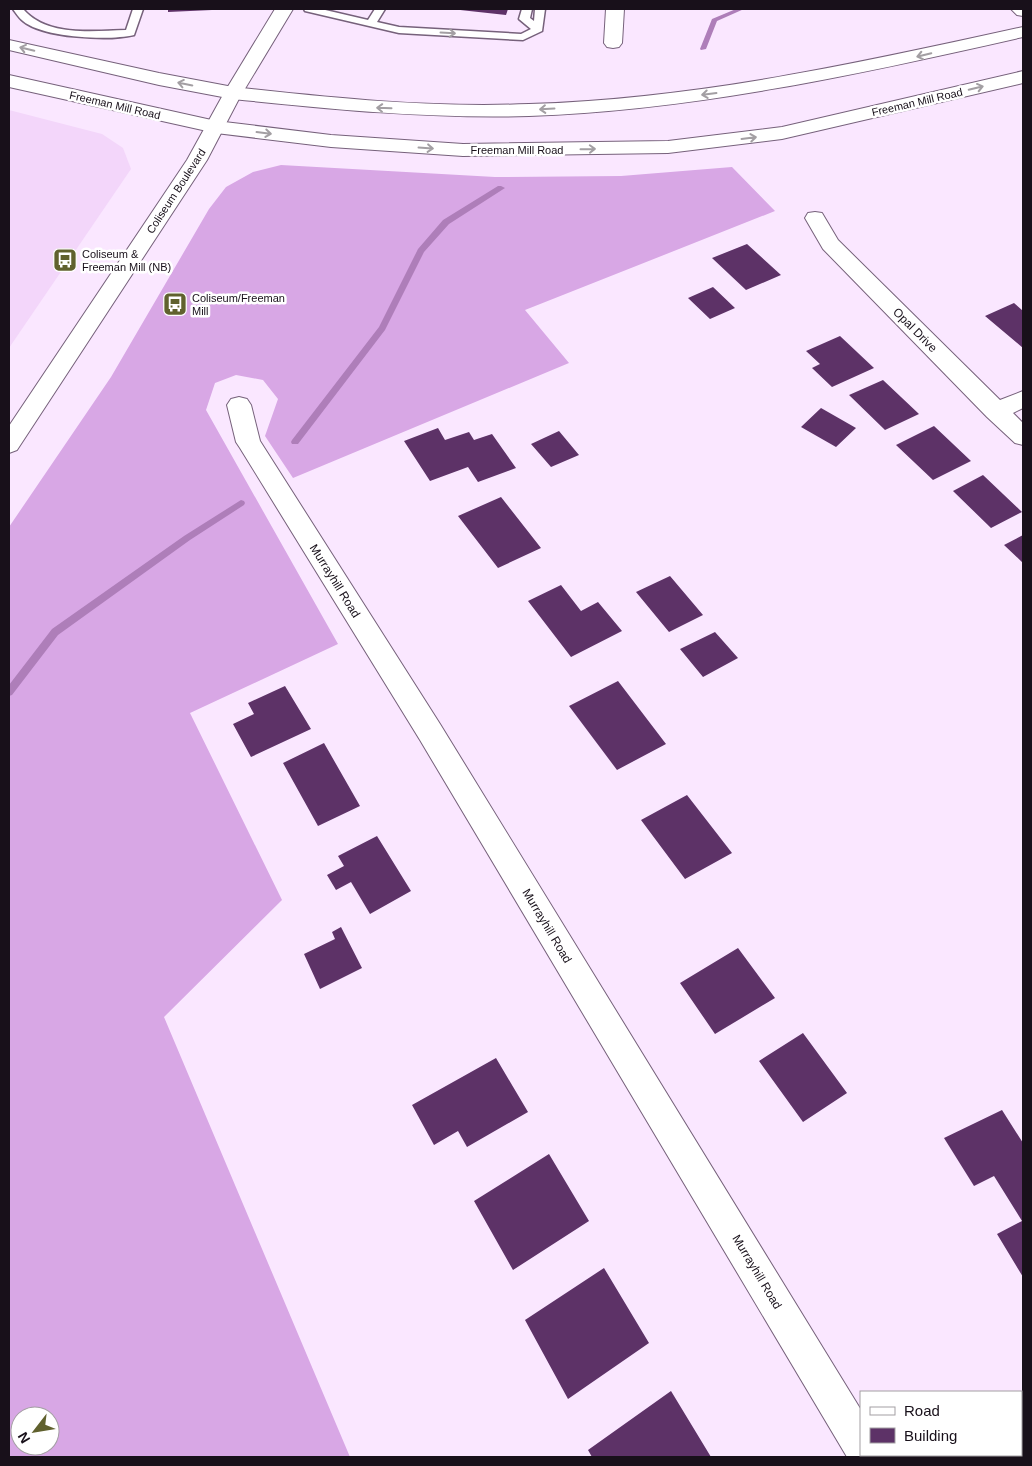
<svg xmlns="http://www.w3.org/2000/svg" width="1032" height="1466" font-family="Arial,sans-serif">
  <style>
    .built { fill: #f3d6fa }
    .forest { fill: #d8a7e5; fill-rule: evenodd }
    .lines { fill: none; stroke-linecap: round; stroke-linejoin: round }
    .stream { fill: #ae7eb9; fill-rule: evenodd }
    .building { fill: #5d3267 }
    .service-casing { stroke: #76617b; stroke-width: 3 }
    .minor-casing { stroke: #76617b; stroke-width: 2 }
    .tertiary-casing { stroke: #76617b; stroke-width: 2 }
    .secondary-casing { stroke: #76617b; stroke-width: 2 }
    .primary-casing { stroke: #76617b; stroke-width: 2 }
    .motorway-casing { stroke: #76617b; stroke-width: 2 }
    .service { fill: #fff; fill-rule: evenodd }
    .minor { fill: #fff; fill-rule: evenodd }
    .tertiary { fill: #fff; fill-rule: evenodd }
    .secondary { fill: #fff; fill-rule: evenodd }
    .primary { fill: #fff; fill-rule: evenodd }
    .motorway { fill: #fff; fill-rule: evenodd }
    .oneway { stroke: #a39fa3 }
    .labels { text-anchor: middle; stroke-width: 5; stroke-linejoin: round; paint-order: stroke }
    .far-street-label { font-size: 11px; fill: #18101a; stroke: #fff }
    .far-poi-label { font-size: 11px; fill: #18101a; stroke: #fff; text-anchor: start }
    .street-label { font-size: 12px; fill: #18101a; stroke: #fff }
  </style>
  <rect width="100%" height="100%" fill="#fae7ff"/>
  <path class="built" d="M9 110 102 134 123 148 131 169 9 348Z"/>
  <path class="forest" d="M281 165 495 177 621 176 732 167 775 211 525 310 569 363 293 478 265 436 278 399 263 380 236 375 215 383 206 410 338 644 190 713 282 900 164 1017 350 1457H9V527L111 377 209 209 226 187 253 172ZM20 1416H50V1446H20Z"/>
  <g class="lines">
    <path class="stream" d="M736 9H744L717 21 706 49 701 50 700 49 712 19Z
      M498 186H501L505 188 449 224 424 252 385 330 298 444H292L291 442 292 440 379 327 418 249 443 220Z
      M241 500 244 501 245 503 244 505 190 540 58 635 12 695 9 696V685L52 629 184 536Z"/>
  </g>
  <path class="building" d="M168 9H212V10L168 12Z
    M451 9H508L506 15Z
    M747 244 781 275 746 290 712 258Z
    M713 287 735 308 710 319 688 298Z
    M1014 303 1023 311V348L985 316Z
    M840 336 874 368 832 387 812 368 820 364 806 351Z
    M883 380 919 414 885 430 849 395Z
    M821 408 856 428 836 447 801 427Z
    M934 426 971 461 933 480 896 445Z
    M438 428 445 440 469 432 474 440 492 434 516 468 478 482 468 467 430 481 404 441Z
    M559 431 579 455 551 467 531 444Z
    M983 475 1022 512 991 528 953 491Z
    M501 497 541 548 498 568 458 516Z
    M1023 535V563L1004 545Z
    M670 576 703 615 669 632 636 592Z
    M561 585 581 611 598 602 622 631 571 657 528 601Z
    M715 632 738 658 703 677 680 649Z
    M618 681 666 744 617 770 569 706Z
    M285 686 311 729 251 757 233 724 254 714 248 703Z
    M324 743 360 806 318 826 283 763Z
    M687 795 732 853 685 879 641 820Z
    M377 836 411 891 370 914 351 882 336 890 327 875 344 866 338 856Z
    M341 927 362 968 320 989 304 954 335 939 332 932Z
    M738 948 775 998 715 1034 680 983Z
    M803 1033 847 1093 803 1122 759 1061Z
    M496 1058 528 1112 467 1147 458 1131 434 1145 412 1105Z
    M1002 1110 1023 1143V1277L997 1234 1022 1221 994 1176 974 1186 944 1138Z
    M549 1154 589 1221 513 1270 474 1201Z
    M604 1268 649 1343 568 1399 525 1320Z
    M671 1391 711 1457H592L588 1450Z"/>
  <g class="lines">
    <g class="service-casing">
      <path id="service" d="M13 9H23C47 37 92 31 126 30L133 9H143L134 35C109 41 43 38 23 21 19 18 16 13 13 9Z
        M304 9H321L368 20 375 9H385L377 22 399 27 521 34 531 29 519 19 522 9H532L530 18 534 21 535 9H545L542 31 523 40 399 33 305 11Z"/>
    </g>
    <g class="minor-casing">
      <path id="minor" d="M606 9H624L622 43 619 47 613 48 607 47 604 43Z
        M815 212 822 213 838 240 1000 400 1023 391V408L1013 413 1023 423V445L1015 443 987 417 823 249 805 218 808 213Z
        M239 397 247 399 251 405 260 441 440 724 861 1410V1455H876L874 1457H847L420 740 240 448 236 442 227 405 231 399Z"/>
    </g>
    <g class="tertiary-casing">
      <path id="tertiary" d="M275 9H293L240 97 233 99 226 97 224 93Z
        M1011 9H1023V16L1017 15Z"/>
    </g>
    <g class="secondary-casing">
      <path id="secondary" d="M233 87 240 89 242 93 207 160 17 450 9 453V426L187 160 224 93 226 89Z"/>
    </g>
    <g class="primary-casing">
      <path id="primary" d="M9 40 159 73 233 87 240 89 242 93 240 97 233 99 159 85 9 50Z
        M9 75 216 121 223 123 226 127 223 131 216 133 9 87Z"/>
    </g>
    <g class="motorway-casing">
      <path id="motorway" d="M1023 27V37C860 74 696 110 529 116 430 119 331 109 233 99L226 97 224 93 226 89 233 87C331 98 430 108 529 104 696 99 860 63 1023 27Z
        M1023 71V83L782 139 668 153 463 156 331 147 216 133 209 131 206 127 209 123 216 121 331 135 463 144 668 141 782 127Z"/>
    </g>
    <use href="#service" class="service"/>
    <use href="#minor" class="minor"/>
    <use href="#tertiary" class="tertiary"/>
    <use href="#secondary" class="secondary"/>
    <use href="#primary" class="primary"/>
    <use href="#motorway" class="motorway"/>
  </g>
  <defs><path id="oneway-shaft" d="M-6 0H5M1.5-3L5.5 0L1.5 3" fill="none" stroke-width="1.6" stroke-linecap="round" stroke-linejoin="round" transform="scale(1.25)"/></defs>
  <g class="oneway">
    <use href="#oneway-shaft" transform="translate(448 33) rotate(3)"/>
    <use href="#oneway-shaft" transform="translate(27 49) rotate(-167)"/>
    <use href="#oneway-shaft" transform="translate(924 55) rotate(167)"/>
    <use href="#oneway-shaft" transform="translate(185 84) rotate(-169)"/>
    <use href="#oneway-shaft" transform="translate(976 88) rotate(-13)"/>
    <use href="#oneway-shaft" transform="translate(709 94) rotate(173)"/>
    <use href="#oneway-shaft" transform="translate(384 108) rotate(-178)"/>
    <use href="#oneway-shaft" transform="translate(547 109) rotate(177)"/>
    <use href="#oneway-shaft" transform="translate(264 133) rotate(7)"/>
    <use href="#oneway-shaft" transform="translate(749 138) rotate(-7)"/>
    <use href="#oneway-shaft" transform="translate(426 148) rotate(4)"/>
    <use href="#oneway-shaft" transform="translate(588 149) rotate(-1)"/>
  </g>
  <defs>
    <g id="bus-square" transform="scale(1.25)"><rect x="-9" y="-9" width="18" height="18" rx="4" fill="#60612e" stroke="#fff"/><path d="M-5-6H5V4H4V6H2V4H-2V6H-4V4H-5ZM-3.5-4V0h7V-4ZM-3.5 1.2v1.5H-2V1.2ZM2 1.2v1.5H3.5V1.2Z" fill="#fff"/></g>
  </defs>
  <g fill-rule="evenodd">
    <use href="#bus-square" x="65" y="260"/>
    <use href="#bus-square" x="175" y="304"/>
  </g>
  <g class="labels">
    <g class="far-street-label">
      <text transform="translate(917 102) rotate(-13)" y="4">Freeman Mill Road</text>
      <text transform="translate(115 105) rotate(13)" y="4">Freeman Mill Road</text>
      <text x="517" y="154">Freeman Mill Road</text>
      <text transform="translate(176 191) rotate(-57)" y="4">Coliseum Boulevard</text>
    </g>
    <g class="far-poi-label">
      <text x="82" y="258">Coliseum &amp;<tspan x="82" dy="13">Freeman Mill (NB)</tspan></text>
      <text x="192" y="302">Coliseum/Freeman<tspan x="192" dy="13">Mill</tspan></text>
    </g>
    <g class="street-label">
      <text transform="translate(915 330) rotate(45)" y="4">Opal Drive</text>
      <text transform="translate(335 581) rotate(58)" y="4">Murrayhill Road</text>
      <text transform="translate(547 926) rotate(59)" y="4">Murrayhill Road</text>
      <text transform="translate(757 1272) rotate(59)" y="4">Murrayhill Road</text>
    </g>
  </g>
  <rect width="1032" height="1466" fill="none" stroke="#18101a" stroke-width="20"/>
  <rect x="860" y="1391" width="162" height="65" fill="#ffffff" stroke="#a39fa3"/>
  <rect x="870" y="1407" width="25" height="8" fill="#ffffff" stroke="#a39fa3"/>
  <text x="904" y="1416" font-size="15" fill="#18101a">Road</text>
  <rect x="870" y="1428" width="25" height="15" fill="#5d3267" stroke="#a39fa3"/>
  <text x="904" y="1441" font-size="15" fill="#18101a">Building</text>
  <g transform="translate(35 1431) rotate(239)"><circle r="24" fill="#ffffff" stroke="#a39fa3"/>
  <path d="M0-4L9 19L0 12L-9 19Z" fill="#60612e"/>
  <text y="-8" font-size="14" font-weight="bold" text-anchor="middle" fill="#18101a">N</text>
  </g>
</svg>
